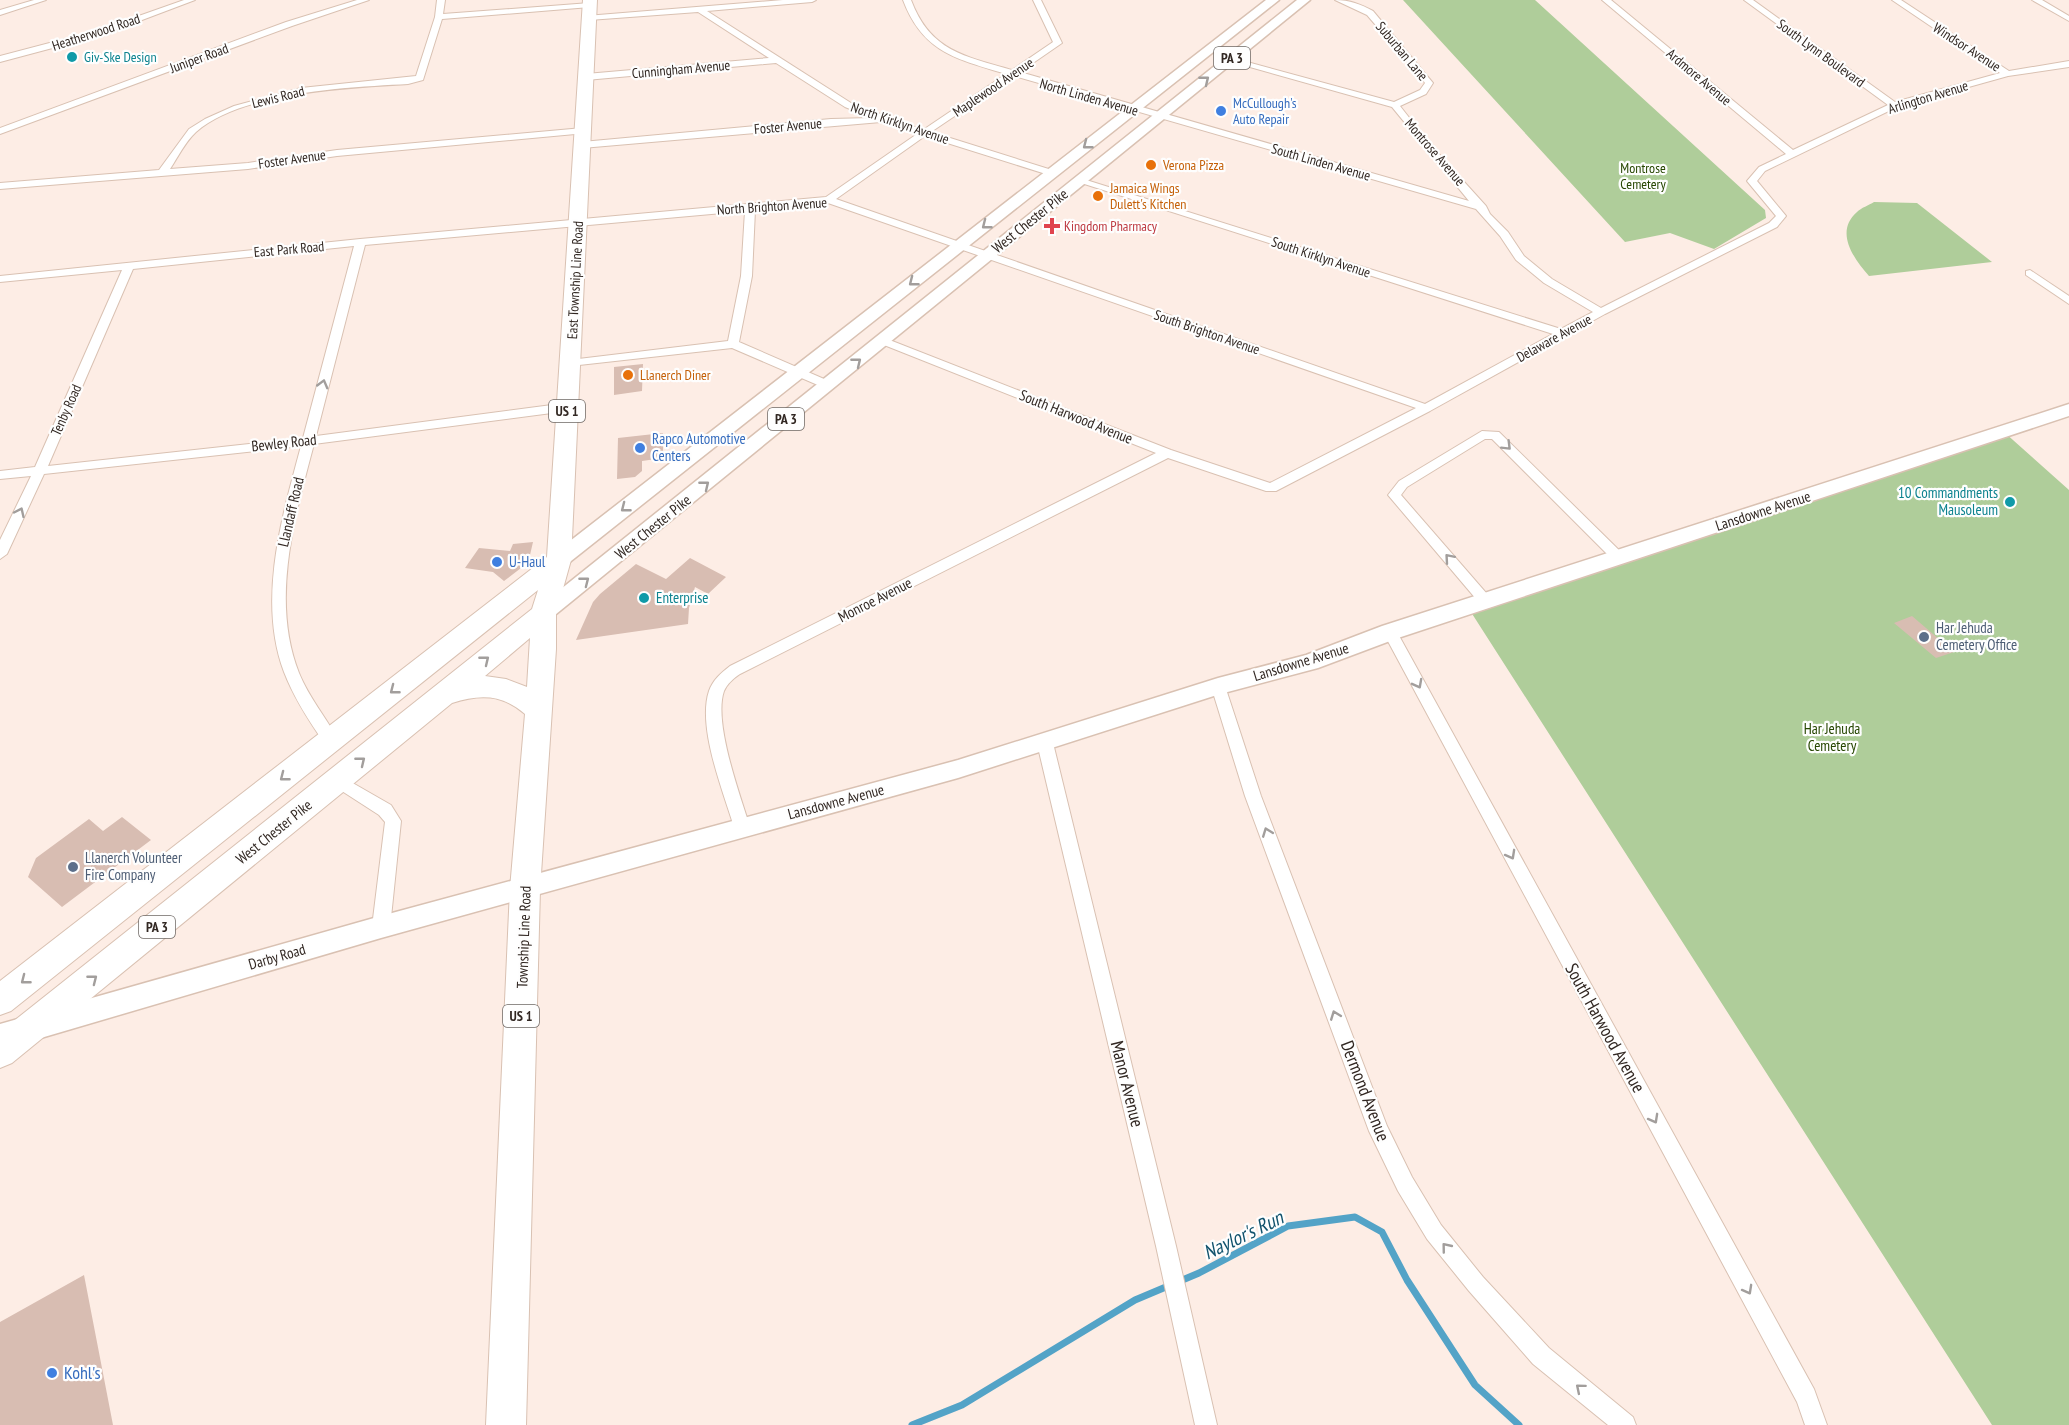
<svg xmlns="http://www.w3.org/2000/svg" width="2069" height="1425" font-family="'PT Sans Narrow',sans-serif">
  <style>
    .green { fill: #afcd9a }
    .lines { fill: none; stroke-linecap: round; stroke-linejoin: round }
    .stream { stroke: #53a3c7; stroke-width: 7 }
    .building { fill: #d8bdb2 }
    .street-casing { stroke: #d9c1b2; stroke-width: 2 }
    .primary-casing { stroke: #d9c1b2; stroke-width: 3 }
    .highway-casing { stroke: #d9c1b2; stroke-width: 2 }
    .street { fill: #fff; fill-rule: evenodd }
    .primary { fill: #fff; fill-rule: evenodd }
    .highway { fill: #fff; fill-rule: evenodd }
    .oneway { stroke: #a29e9c }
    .culture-dot { fill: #0f9aa8; stroke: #fefefe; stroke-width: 2 }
    .shop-dot { fill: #3f7fe0; stroke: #fefefe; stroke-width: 2 }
    .food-dot { fill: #e8710a; stroke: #fefefe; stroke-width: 2 }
    .health-dot { fill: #e0444e; stroke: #fefefe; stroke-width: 2 }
    .service-dot { fill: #5c6f8a; stroke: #fefefe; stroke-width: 2 }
    .labels { text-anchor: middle; stroke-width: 4.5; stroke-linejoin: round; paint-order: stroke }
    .far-street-label { font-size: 14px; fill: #312722; stroke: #fefefe }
    .far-culture-label { font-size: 14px; fill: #0d838f; stroke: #fefefe; text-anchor: start }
    .shield { fill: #fefefe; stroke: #6e6864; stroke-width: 1.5 }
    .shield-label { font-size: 14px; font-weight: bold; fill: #312722 }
    .far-shop-label { font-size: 14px; fill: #366cbe; stroke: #fefefe; text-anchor: start }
    .far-food-label { font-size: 14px; fill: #c56008; stroke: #fefefe; text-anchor: start }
    .far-park-label { font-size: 14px; fill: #264600; stroke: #fefefe }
    .far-health-label { font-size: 14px; fill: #be3a42; stroke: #fefefe; text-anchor: start }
    .street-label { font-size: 15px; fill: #312722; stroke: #fefefe }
    .shop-label { font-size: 15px; fill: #366cbe; stroke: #fefefe; text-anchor: start }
    .culture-label { font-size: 15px; fill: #0d838f; stroke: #fefefe; text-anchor: end }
    .service-label { font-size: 15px; fill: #4e5e75; stroke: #fefefe; text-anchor: start }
    .park-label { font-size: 15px; fill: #264600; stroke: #fefefe }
    .near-street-label { font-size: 18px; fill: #312722; stroke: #fefefe }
    .near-shop-label { font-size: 18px; fill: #366cbe; stroke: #fefefe; text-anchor: start }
    .near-water-label { font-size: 20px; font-style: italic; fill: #11526c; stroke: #fefefe }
  </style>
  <rect width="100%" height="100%" fill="#fdede5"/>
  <path class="green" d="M1403 0H1535L1765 210 1766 218 1714 249 1670 233 1625 242Z
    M1874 202 1917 203 1992 262 1869 276C1854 259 1834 232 1857 212 1861 208 1869 205 1874 202Z
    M2004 432 2069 490V1425H1992L1469 609Z"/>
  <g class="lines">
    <path class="stream" d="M912 1425 962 1405 1135 1300 1199 1273 1288 1226 1355 1217 1382 1232 1407 1280 1475 1385 1519 1425"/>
  </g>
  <path class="building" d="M643 364 642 391 614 395V367Z
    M663 433V458L642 461V471L635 477 617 479 618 438Z
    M533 542 530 555 521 568 504 581 493 572 465 568 479 548 510 551 513 544Z
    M690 558 726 577 708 594 695 587 689 608 688 624 576 640 593 602 600 594 636 564 666 579Z
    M1912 616 1954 652 1936 658 1894 623Z
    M122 817 151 840 62 907 28 877 36 858 89 819 103 831Z
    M84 1275 113 1425H0V1322Z"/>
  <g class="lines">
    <g class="street-casing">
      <path id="street" d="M34 0H46L0 15V10Z
        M184 0H195L105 34 0 62V56L99 30Z
        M357 0H369L292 26 0 134V128L286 22Z
        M437 0H445L443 14 590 3 594 5 590 7 442 19 423 80 408 84C350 87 241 92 196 132 185 142 178 157 170 169L248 163 337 150 583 128 588 131 586 133 337 156 248 169 0 189V183L159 170 189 129 205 119 234 106 301 88 416 76 435 17Z
        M783 0H816L812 2 707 11 851 103 923 130 1006 74C957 59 923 53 903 0H911C930 51 964 56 1012 70L1053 42 1033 0H1041L1062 43 1020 72 1469 201 1392 107 1225 60 1229 57 1394 102 1420 90 1425 83 1423 80 1367 15 1335 0C1350 0 1360 4 1373 11L1433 83 1426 94 1400 106 1429 143 1486 206 1490 214 1508 232 1524 256 1552 279 1601 308 1769 223 1776 216 1747 181 1759 167 1786 154 1602 0H1611L1793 150 1888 105 1744 0H1753L1895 102 2000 73 1892 0H1901L2009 71 2069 61V67L2008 76 1897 107 1765 171 1757 181 1786 216 1777 227 1605 314 1430 411 1276 491H1266L1168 458 740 674C734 678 727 684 724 691 713 722 740 795 750 827L748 832 742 834 736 832 734 827C723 791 697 727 709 691 713 680 721 673 730 666L1156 453 879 343V339H887L1171 450 1270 483 1416 408 828 203 755 210 752 276 739 342 831 382 833 385 827 389 732 348 570 366 564 363 570 360 728 341 741 276 745 211 365 245 316 436 567 403 573 407 567 411 314 444C295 516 270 600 299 673 309 698 326 717 338 740L335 744H325C309 721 294 698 284 672 257 600 282 517 301 446L44 474 7 554 0 559V540L31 476 0 479V471L35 467 122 270 0 282V276L360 239 826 197 917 134 881 122 582 148 577 145 582 142 831 119 872 118 845 107 776 63 586 80 582 77 586 74 769 58 698 12 589 20 585 18 586 16ZM1014 76 1476 209 1500 236 1516 260 1544 283 1593 312 1561 329 1083 179 1075 181 1553 334 1425 404 836 199 925 136 1049 175H1055V171L931 132ZM354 246 303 438 48 466 133 269Z
        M2032 0H2042L2069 16V21Z
        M2030 270 2069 296V304L2026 275V271Z
        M1482 431 1499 432 1625 556 1627 559 1625 562H1615L1492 439H1485L1407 487 1401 495 1494 602 1487 607 1482 606 1388 495 1399 481Z
        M1390 627 1397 632 1814 1389 1827 1425H1805L1797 1402 1383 632Z
        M1218 680 1223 682 1225 686 1261 796 1387 1126 1412 1177 1441 1225 1483 1277 1549 1348 1633 1417 1636 1425H1608L1533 1364 1469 1291 1427 1239 1398 1191 1369 1131 1245 796 1211 686 1213 682Z
        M1045 737 1050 739 1053 743 1176 1246 1217 1425H1195L1156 1246 1037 743 1040 739Z
        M337 774 391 805 401 821 390 927 387 932 381 935 375 932 372 927 385 822 379 815 331 784 329 780 331 776Z"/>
    </g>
    <g class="primary-casing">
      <path id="primary" d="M1266 0H1279L566 565 559 567 552 565 549 560 552 555Z
        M1297 0H1310L550 619 543 622 536 619 532 614 536 609Z
        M2069 404V416L1398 638 1318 668 1220 694 958 778 381 938 0 1050V1024L381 916 958 760 1218 678 1306 655 1382 626Z"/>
    </g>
    <g class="highway-casing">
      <path id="highway" d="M583 0H597L571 560 556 614V649L540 889 526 1425H486L510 889 525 714C502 694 480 694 452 703L12 1063 0 1068V1032L532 609 538 590 11 1011 0 1015V981L547 557ZM530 638 527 687 506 679 485 676Z"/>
    </g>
    <use href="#street" class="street"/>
    <use href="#primary" class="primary"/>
    <use href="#highway" class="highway"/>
  </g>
  <defs><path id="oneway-chevron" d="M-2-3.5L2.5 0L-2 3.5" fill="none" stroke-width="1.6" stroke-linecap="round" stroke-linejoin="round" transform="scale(1.5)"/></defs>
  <g class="oneway">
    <use href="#oneway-chevron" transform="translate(1205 80) rotate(-39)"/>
    <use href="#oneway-chevron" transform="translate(1087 145) rotate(142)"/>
    <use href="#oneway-chevron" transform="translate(986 225) rotate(142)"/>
    <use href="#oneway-chevron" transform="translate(913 282) rotate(142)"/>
    <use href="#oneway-chevron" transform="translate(857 362) rotate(-39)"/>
    <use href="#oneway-chevron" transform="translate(323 384) rotate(-75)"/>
    <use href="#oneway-chevron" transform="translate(1507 446) rotate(45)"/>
    <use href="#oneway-chevron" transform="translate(705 485) rotate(-39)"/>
    <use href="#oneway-chevron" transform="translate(625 508) rotate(142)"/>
    <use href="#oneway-chevron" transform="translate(20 512) rotate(-65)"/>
    <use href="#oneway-chevron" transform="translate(1449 558) rotate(-131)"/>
    <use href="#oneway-chevron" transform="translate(585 581) rotate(-38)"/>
    <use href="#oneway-chevron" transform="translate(485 660) rotate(-39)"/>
    <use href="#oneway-chevron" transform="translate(1418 684) rotate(62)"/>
    <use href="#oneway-chevron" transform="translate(394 690) rotate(142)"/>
    <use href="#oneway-chevron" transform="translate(361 761) rotate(-39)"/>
    <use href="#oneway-chevron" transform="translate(284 777) rotate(142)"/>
    <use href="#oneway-chevron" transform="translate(1267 832) rotate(-111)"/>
    <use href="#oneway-chevron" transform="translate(1511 855) rotate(61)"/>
    <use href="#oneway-chevron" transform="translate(93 979) rotate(-38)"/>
    <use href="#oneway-chevron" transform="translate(25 980) rotate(142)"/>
    <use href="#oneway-chevron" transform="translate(1335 1015) rotate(-111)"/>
    <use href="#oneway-chevron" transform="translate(1654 1119) rotate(61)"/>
    <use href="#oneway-chevron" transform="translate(1446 1247) rotate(-129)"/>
    <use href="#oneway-chevron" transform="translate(1748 1290) rotate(61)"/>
    <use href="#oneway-chevron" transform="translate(1580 1388) rotate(-140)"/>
  </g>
  <g class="culture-dot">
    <circle cx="72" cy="57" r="6"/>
    <circle cx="2010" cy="502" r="6"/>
    <circle cx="644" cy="598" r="6"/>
  </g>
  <g class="shop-dot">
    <circle cx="1221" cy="111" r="6"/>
    <circle cx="640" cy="448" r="6"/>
    <circle cx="497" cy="562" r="6"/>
    <circle cx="52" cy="1373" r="6"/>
  </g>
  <g class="food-dot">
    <circle cx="1151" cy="165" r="6"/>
    <circle cx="1098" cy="196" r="6"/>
    <circle cx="628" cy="375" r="6"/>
  </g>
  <path class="health-dot" d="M1049 217h6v6h6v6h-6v6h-6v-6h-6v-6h6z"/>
  <g class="service-dot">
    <circle cx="1924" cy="637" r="6"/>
    <circle cx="73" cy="867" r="6"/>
  </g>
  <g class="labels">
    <g class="far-street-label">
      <text transform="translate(96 32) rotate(-18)" y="5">Heatherwood Road</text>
      <text transform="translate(1967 47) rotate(33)" y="5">Windsor Avenue</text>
      <text transform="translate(1402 51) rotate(50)" y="5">Suburban Lane</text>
      <text transform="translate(1821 53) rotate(36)" y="5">South Lynn Boulevard</text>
      <text transform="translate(199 58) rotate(-20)" y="5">Juniper Road</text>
      <text transform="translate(681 69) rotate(-5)" y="5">Cunningham Avenue</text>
      <text transform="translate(1699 77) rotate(40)" y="5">Ardmore Avenue</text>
      <text transform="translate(993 87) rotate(-34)" y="5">Maplewood Avenue</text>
      <text transform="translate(278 97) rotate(-14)" y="5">Lewis Road</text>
      <text transform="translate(1089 97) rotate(16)" y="5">North Linden Avenue</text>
      <text transform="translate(1928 97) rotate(-17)" y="5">Arlington Avenue</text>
      <text transform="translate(900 123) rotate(19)" y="5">North Kirklyn Avenue</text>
      <text transform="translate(788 126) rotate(-5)" y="5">Foster Avenue</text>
      <text transform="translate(1435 152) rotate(49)" y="5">Montrose Avenue</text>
      <text transform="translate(292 159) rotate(-8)" y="5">Foster Avenue</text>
      <text transform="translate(1321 162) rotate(16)" y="5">South Linden Avenue</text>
      <text transform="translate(772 206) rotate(-4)" y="5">North Brighton Avenue</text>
      <text transform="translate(289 249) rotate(-5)" y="5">East Park Road</text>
      <text transform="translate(1321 257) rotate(18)" y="5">South Kirklyn Avenue</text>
      <text transform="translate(575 280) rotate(-87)" y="5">East Township Line Road</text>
      <text transform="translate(1207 332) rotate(19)" y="5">South Brighton Avenue</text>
      <text transform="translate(1554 338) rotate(-29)" y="5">Delaware Avenue</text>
      <text transform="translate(66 410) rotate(-66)" y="5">Tenby Road</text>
    </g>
    <g class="far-culture-label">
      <text x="84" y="62">Giv-Ske Design</text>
    </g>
    <g class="shield">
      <rect x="1214" y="47" width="36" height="22" rx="4.5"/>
      <rect x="549" y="400" width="36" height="22" rx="4.5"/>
      <rect x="768" y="408" width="36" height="22" rx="4.5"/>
      <rect x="139" y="916" width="36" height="22" rx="4.5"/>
      <rect x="503" y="1005" width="36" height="22" rx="4.5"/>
    </g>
    <g class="shield-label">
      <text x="1232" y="63">PA 3</text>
      <text x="567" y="416">US 1</text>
      <text x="786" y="424">PA 3</text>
      <text x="157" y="932">PA 3</text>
      <text x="521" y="1021">US 1</text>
    </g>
    <g class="far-shop-label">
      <text x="1233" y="108">McCullough's<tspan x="1233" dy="16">Auto Repair</tspan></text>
    </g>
    <g class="far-food-label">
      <text x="1163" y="170">Verona Pizza</text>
      <text x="1110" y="193">Jamaica Wings<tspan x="1110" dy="16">Dulett's Kitchen</tspan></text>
      <text x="640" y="380">Llanerch Diner</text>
    </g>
    <g class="far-park-label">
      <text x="1643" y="173">Montrose<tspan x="1643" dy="16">Cemetery</tspan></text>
    </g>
    <g class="far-health-label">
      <text x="1064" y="231">Kingdom Pharmacy</text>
    </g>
    <g class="street-label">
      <text transform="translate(1030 221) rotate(-39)" y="5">West Chester Pike</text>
      <text transform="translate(1076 417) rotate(22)" y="5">South Harwood Avenue</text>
      <text transform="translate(284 443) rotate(-6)" y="5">Bewley Road</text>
      <text transform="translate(1763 511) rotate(-18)" y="5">Lansdowne Avenue</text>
      <text transform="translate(291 512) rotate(-77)" y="5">Llandaff Road</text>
      <text transform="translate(653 527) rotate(-39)" y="5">West Chester Pike</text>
      <text transform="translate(875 600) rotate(-27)" y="5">Monroe Avenue</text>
      <text transform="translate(1301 662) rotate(-17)" y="5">Lansdowne Avenue</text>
      <text transform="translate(836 802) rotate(-15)" y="5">Lansdowne Avenue</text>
      <text transform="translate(274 832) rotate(-39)" y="5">West Chester Pike</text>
      <text transform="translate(524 937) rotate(-88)" y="5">Township Line Road</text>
      <text transform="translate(277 957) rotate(-16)" y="5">Darby Road</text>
    </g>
    <g class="shop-label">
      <text x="652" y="444">Rapco Automotive<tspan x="652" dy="17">Centers</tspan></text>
      <text x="509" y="567">U-Haul</text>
    </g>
    <g class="culture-label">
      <text x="1998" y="498">10 Commandments<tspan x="1998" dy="17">Mausoleum</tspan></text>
      <text x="656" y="603" text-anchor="start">Enterprise</text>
    </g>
    <g class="service-label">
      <text x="1936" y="633">Har Jehuda<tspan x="1936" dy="17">Cemetery Office</tspan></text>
      <text x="85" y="863">Llanerch Volunteer<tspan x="85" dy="17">Fire Company</tspan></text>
    </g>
    <g class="park-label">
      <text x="1832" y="734">Har Jehuda<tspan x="1832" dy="17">Cemetery</tspan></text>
    </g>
    <g class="near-street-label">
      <text transform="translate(1605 1028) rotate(61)" y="6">South Harwood Avenue</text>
      <text transform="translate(1127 1084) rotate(76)" y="6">Manor Avenue</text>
      <text transform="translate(1365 1091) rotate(69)" y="6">Dermond Avenue</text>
    </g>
    <g class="near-shop-label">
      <text x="64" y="1379">Kohl's</text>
    </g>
    <g class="near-water-label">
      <text transform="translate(1243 1235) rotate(-26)" y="7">Naylor's Run</text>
    </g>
  </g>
</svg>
